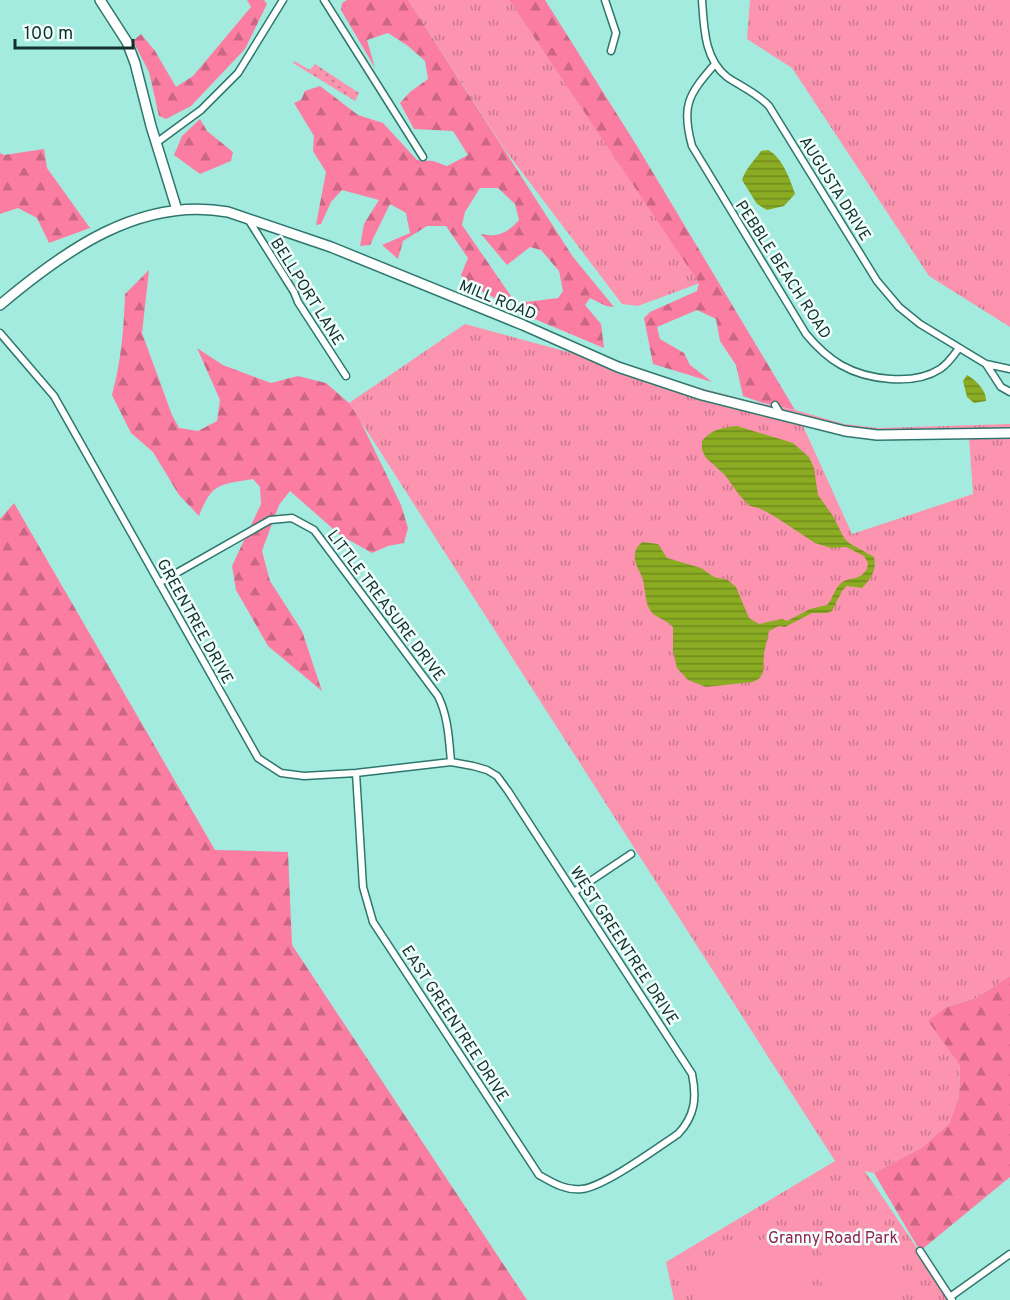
<svg xmlns="http://www.w3.org/2000/svg" width="1010" height="1300" font-family="Overpass,sans-serif">
  <style>
    .grass { fill: url(#grass-tufts); fill-rule: evenodd }
    .forest { fill: url(#forest-firs) }
    .garden { fill: url(#garden-dots) }
    .pitch { fill: #fc94b0 }
    .water { fill: url(#water-rules) }
    .lines { fill: none; stroke-linecap: round; stroke-linejoin: round }
    .minor-casing { stroke: #2f776d; stroke-width: 9 }
    .secondary-casing { stroke: #2f776d; stroke-width: 12 }
    .minor { stroke: #fff; stroke-width: 6 }
    .secondary { stroke: #fff; stroke-width: 9 }
    .labels { text-anchor: middle; stroke-width: 5; stroke-linejoin: round; paint-order: stroke }
    .street-label { font-size: 16px; fill: #13312c; stroke: #f1fffc }
    .park-label { font-size: 16px; fill: #92224c; stroke: #f1fffc }
  </style>
  <defs>
    <pattern id="grass-tufts" width="24" height="20" patternUnits="userSpaceOnUse" patternTransform="scale(1.5)"><rect width="24" height="20" fill="#fc94b0"/><path d="M3 7l-1-3M5 7V3M7 7l1-3M15 17l-1-3M17 17v-4M19 17l1-3" fill="none" stroke="#cb798f"/></pattern>
    <pattern id="forest-firs" width="22" height="20" patternUnits="userSpaceOnUse" patternTransform="scale(1.5)"><rect width="22" height="20" fill="#fc7da2"/><path d="M5 1l3.5 6h-7zM16 11l3.5 6h-7z" fill="#cb6784"/></pattern>
    <pattern id="garden-dots" width="8" height="8" patternUnits="userSpaceOnUse" patternTransform="scale(1.5)"><rect width="8" height="8" fill="#fc94b0"/><path d="M2 2h.1M6 6h.1" fill="none" stroke="#cb798f" stroke-width="1.8" stroke-linecap="round"/></pattern>
    <pattern id="water-rules" width="6" height="5" patternUnits="userSpaceOnUse" patternTransform="scale(1.5)"><rect width="6" height="5" fill="#8aab22"/><path d="M0 2.5h6" fill="none" stroke="#708c1e"/></pattern>
  </defs>
  <rect width="100%" height="100%" fill="#a3ebdf"/>
  <path class="grass" d="M408 0H509L700 283 638 306 622 304 505 150Z
    M750 0H1010V327L929 276 792 68 747 39Z
    M465 324 745 400 795 410 844 424 878 428 1010 424V976L976 998 947 1007 960 1065 959 1097 949 1124 921 1148 874 1173 865 1171 952 1300H674L666 1262 835 1161 349 403ZM803 426 872 437 969 438 973 494 852 534Z"/>
  <path class="forest" d="M247 0H264L267 4 245 49 191 106 166 119 159 116 149 72 133 41 141 34 155 51 176 87 193 76 251 7Z
    M347 0H408L573 257 614 307 606 306 590 298 585 305 601 324 604 348 525 315 526 302 558 298 563 291 559 271 541 250 530 247 507 265 481 234C498 238 507 233 519 220L515 204 498 188H480L465 212 462 225 513 299 508 305C492 295 473 290 461 275L468 258 446 226H427L403 241 398 259 382 245 410 233 406 213 390 204 370 245 360 246 364 224 379 200 342 190 331 202 321 224 316 225 326 172 313 151 314 136 294 103 301 100 305 91 320 86 358 115 383 123 417 160 433 161 447 166 468 155 453 131 414 129 400 103 410 92 428 79 425 61 408 46 388 33 367 40 375 68 341 10 342 3Z
    M509 0H545L637 146 795 410 760 402 743 396 736 365 720 341 716 319 697 310 657 327 660 339 684 353 690 365 712 382 653 364 644 318 650 312 697 291 699 283Z
    M200 119 207 131 233 152 231 161 200 174 174 155 182 136Z
    M44 149 47 168 90 228 49 243 37 218 18 208 0 214V153L4 155Z
    M149 270 142 333 172 415 179 428 198 431 217 421 220 400 197 348 223 365 271 383 298 376 326 383 349 403 360 420 401 505 408 528 404 543 388 546 372 553 340 535 290 491 279 505 262 551 270 581 302 631 322 691 268 646 236 590 232 566 261 504 260 487 253 479C220 485 212 482 199 516L179 495 153 452 131 433 112 395C121 362 124 328 125 294Z
    M14 503 215 850 288 852 292 945 527 1300H0V519Z
    M1010 976V1177L920 1251 874 1173 921 1148 949 1124 959 1097 960 1065 928 1021 947 1007 976 998Z"/>
  <path class="garden" d="M294 61 310 70 315 64 359 93 355 101 293 63Z"/>
  <path class="pitch" d="M768 1237H811L805 1300H693L696 1291 726 1256Z
    M821 1238 896 1240 897 1300H822Z"/>
  <path class="water" d="M768 150C782 157 790 179 795 194L784 206 767 210 757 204 742 180C746 168 754 161 761 151Z
    M967 375C975 379 987 391 986 401L974 403 967 397 963 381Z
    M737 426 793 443 809 457 814 468 818 495 833 516 844 538 849 543 874 557C877 570 871 579 862 588L847 586 842 591 832 611 827 613H812L785 627 779 626 769 631 764 653 763 672 760 678 753 682 706 687 688 680 677 668 673 651V627C666 619 655 618 650 610 644 600 646 588 642 577 639 570 634 563 635 555 635 549 638 546 642 542L658 544 667 558 701 568 714 577 728 580 736 587 749 618 759 624 782 619 787 621 810 609 827 605C833 599 834 589 841 583 852 575 857 583 867 569L868 563 864 556 846 547 831 548 815 543 774 516 759 508 750 506 740 496 725 475 706 458 702 450V441C712 429 722 428 737 426Z"/>
  <g class="lines">
    <g class="minor-casing">
      <path id="minor" d="M324 0 423 157
        M605 0 616 33 611 51
        M702 0C704 27 704 59 727 77 742 87 757 93 769 106L877 281 899 307 920 324 986 364 1010 369
        M715 64C688 95 681 106 692 146L806 334C816 346 827 357 841 365 867 380 914 386 940 369 948 364 954 355 959 348
        M156 143 201 110 238 73 283 0
        M248 219 294 292 298 302 346 376
        M0 333 54 396 258 758 281 773 304 776 356 773 451 762 473 766 487 770 497 776 508 791 692 1074C697 1098 695 1116 678 1134 657 1148 604 1187 582 1189 566 1191 553 1183 539 1175L373 922 363 887 356 773
        M986 364 1001 387 1010 392
        M775 405 781 415
        M159 583 270 520 292 518 314 530 438 696C448 716 449 739 451 762
        M574 892 631 854
        M920 1251 952 1300
        M950 1297 1010 1254"/>
    </g>
    <g class="secondary-casing">
      <path id="secondary" d="M100 0 127 42 135 63 151 126 177 210
        M0 305C64 251 140 196 228 212L331 247 523 325 618 367 702 395 845 431 877 435 1010 433"/>
    </g>
    <use href="#minor" class="minor"/>
    <use href="#secondary" class="secondary"/>
  </g>
  <g class="labels">
    <g class="street-label">
      <text transform="translate(836 188) rotate(58)" y="6">AUGUSTA DRIVE</text>
      <text transform="translate(784 269) rotate(57)" y="6">PEBBLE BEACH ROAD</text>
      <text transform="translate(308 291) rotate(58)" y="6">BELLPORT LANE</text>
      <text transform="translate(498 299) rotate(22)" y="6">MILL ROAD</text>
      <text transform="translate(387 605) rotate(53)" y="6">LITTLE TREASURE DRIVE</text>
      <text transform="translate(196 621) rotate(61)" y="6">GREENTREE DRIVE</text>
      <text transform="translate(625 945) rotate(57)" y="6">WEST GREENTREE DRIVE</text>
      <text transform="translate(456 1023) rotate(57)" y="6">EAST GREENTREE DRIVE</text>
    </g>
    <g class="park-label">
      <text x="833" y="1243">Granny Road Park</text>
    </g>
  </g>
  <path d="M15 39v9h118v-9" fill="none" stroke="#13312c" stroke-width="3"/>
  <text x="24" y="39" font-size="18" fill="#13312c" stroke="#f1fffc" stroke-width="4.5" paint-order="stroke">100 m</text>
</svg>
